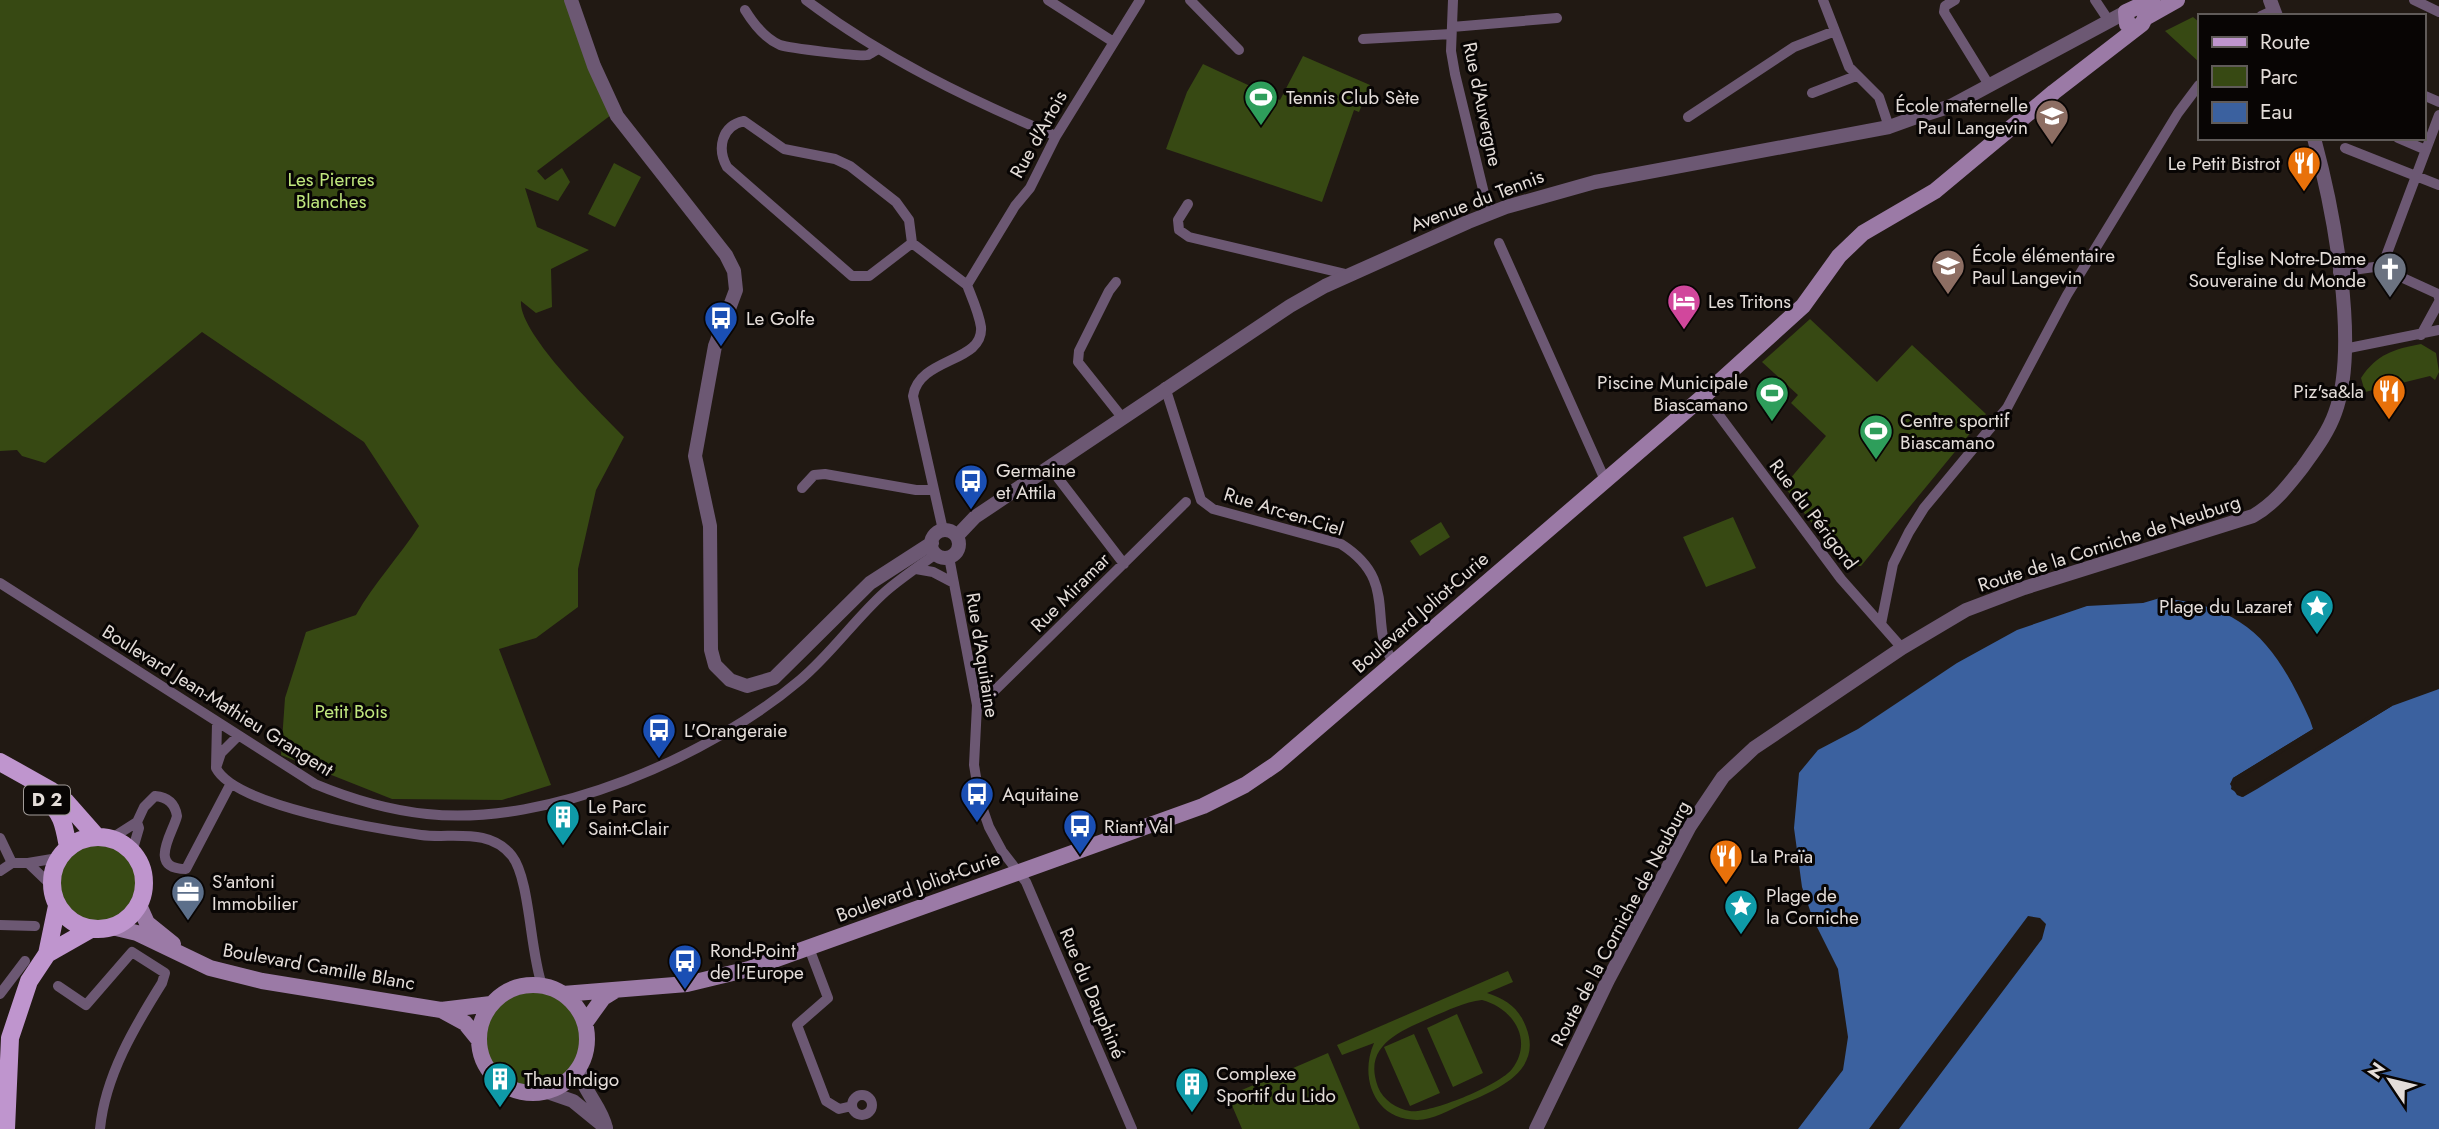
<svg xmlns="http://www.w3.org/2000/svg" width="2439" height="1129" font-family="Jost,sans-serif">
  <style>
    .green { fill: #374913; fill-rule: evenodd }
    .water { fill: #3b619f }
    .pier { fill: #211913 }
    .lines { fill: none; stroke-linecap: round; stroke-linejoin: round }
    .minor { stroke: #6c5873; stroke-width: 10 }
    .tertiary { stroke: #6c5873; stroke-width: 14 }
    .secondary { stroke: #9b7aa6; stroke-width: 16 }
    .primary { stroke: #bf95ce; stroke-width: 18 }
    .labels { text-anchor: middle; stroke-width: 6; stroke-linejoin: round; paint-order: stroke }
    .shield { fill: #080504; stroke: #a29c99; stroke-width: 2 }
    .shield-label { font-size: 18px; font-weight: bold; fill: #e4ddd9 }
    .poi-label { font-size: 19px; fill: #e4ddd9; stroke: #080504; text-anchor: start }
    .street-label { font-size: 19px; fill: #e4ddd9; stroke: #080504 }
    .park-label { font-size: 19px; fill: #c0e77e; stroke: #080504 }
  </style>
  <rect width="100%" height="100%" fill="#211913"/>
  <path class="green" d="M0 0H566L611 115 537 171 545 180 562 168 570 182 558 201 525 188 537 227 589 250 551 269 552 307 536 313 521 301C518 333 600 412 624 437L596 490 578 569V607L536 638 499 649 551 785 502 800 392 799 281 755 285 698 306 632 356 615C374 583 399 557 419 526L364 442 202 332 45 463 22 456 17 450 0 451Z
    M2193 17 2199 22V62L2165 31Z
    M1303 56 1370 85 1359 112 1354 110 1322 202 1166 149 1187 92 1203 64 1280 100Z
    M614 163 641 177 615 227 588 214Z
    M1810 319 1877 382 1912 345 1986 414 1861 566 1843 565 1784 486 1826 436 1791 403 1798 395 1762 362Z
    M2421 344 2436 353 2439 372 2435 380 2430 376 2365 392 2361 378C2377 354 2394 349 2421 344Z
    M1733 517 1756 568 1706 587 1683 537Z
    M1441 522 1450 537 1420 556 1410 541Z
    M59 883a39 39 0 1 1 78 0a39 39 0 1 1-78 0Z
    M1508 971 1513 982 1487 993C1506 999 1519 1008 1526 1027 1544 1072 1494 1091 1463 1104 1449 1110 1433 1120 1417 1120 1374 1120 1359 1077 1374 1043L1342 1055 1337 1045ZM1482 1000C1513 1008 1534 1040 1512 1069 1500 1085 1430 1114 1410 1111 1397 1109 1383 1100 1378 1087 1362 1045 1401 1031 1432 1017 1449 1010 1464 1002 1482 1000Z
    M485 1039a48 48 0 1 1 96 0a48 48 0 1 1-96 0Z
    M1457 1014 1483 1073 1453 1087 1427 1028Z
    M1414 1034 1440 1093 1410 1106 1384 1047Z
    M1328 1053 1360 1129H1242L1228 1096Z"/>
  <path class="water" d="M2160 598C2248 606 2276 645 2310 720L2313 729 2233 778 2230 784 2237 795 2242 797 2392 706 2439 689V1129H1798L1843 1070 1848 1037 1838 969 1813 919 1802 887 1794 828 1799 773 1818 750 1858 729 1957 663 2017 630 2087 606 2143 603Z"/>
  <path class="pier" d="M2387 705 2392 706 2257 789 2243 797 2231 789 2233 778 2313 729 2316 727 2315 732 2236 781 2234 788 2242 793 2255 786Z
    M2028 916 2040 918 2046 924 2042 939 1899 1129H1869Z"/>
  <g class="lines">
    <path class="minor" d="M806 0C883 58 968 99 1056 136
      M1048 0 1112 41
      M1190 0 1239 50
      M1453 0 1451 51 1455 74 1489 214
      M1823 0 1849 67 1879 97 1889 127
      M1955 0 1945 6 1944 12 1989 85
      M2095 0 2109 21
      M2414 0 2439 12
      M745 10C753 23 766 39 780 45 789 48 860 57 868 55 870 54 876 50 878 49
      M2261 16 2274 10
      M1452 27 1557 18
      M1363 39 1451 34
      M1812 93 1856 76
      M2423 95 2439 102
      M1688 117 1794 47 1835 31
      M2398 138 2426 150
      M2345 148 2439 185
      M1188 204 1178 220 1179 230 1189 237 1350 275
      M912 243 869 276H852L727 167C717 149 721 126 744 121L784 149 835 159 850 166 896 202 909 220 912 243 967 285
      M1499 243 1605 480
      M2383 264 2439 115
      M2338 272 2389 265 2403 278 2438 294 2439 298
      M1116 282 1109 291 1079 351 1078 362 1121 416
      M967 285 1015 206 1030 188 1056 136 1140 0
      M2421 335 2439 302
      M2344 349 2439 330
      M1165 387 1201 500 1213 509 1341 544C1401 582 1366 624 1394 663
      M1704 395 1841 579 1902 648
      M1058 478 1124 564
      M802 488 814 475 825 474 916 490H934
      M943 530 913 396C919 357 984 363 981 327 979 313 972 298 967 285
      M949 557 977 705 974 765 980 801 989 827 1002 851 1026 882 1132 1129
      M916 569 933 572 954 583
      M0 583 315 784C351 799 388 810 427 814 549 827 709 757 800 680 831 654 855 619 885 592 901 578 919 566 936 554
      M1881 624 1893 564 1909 532 1924 508 2007 408 2067 295 2178 113 2199 85
      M977 705 983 702 1186 502
      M217 723 216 768 221 753 237 737
      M216 768C235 806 378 829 421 835 451 839 489 827 512 856 530 879 530 952 542 985
      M0 838 12 863
      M112 838 137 822
      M132 852 139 828 137 822 144 807 155 796C167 797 175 803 177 816 174 831 146 869 186 869L230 785
      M0 871 12 863H28
      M51 885 28 863 58 858
      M0 925 35 926
      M809 948 828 998 797 1025 826 1101 839 1109 852 1106
      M58 986 86 1005 132 952 165 973 162 983C135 1026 105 1076 100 1129
      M0 994 25 961
      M852 1105a10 10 0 1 1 20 0a10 10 0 1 1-20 0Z"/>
    <path class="tertiary" d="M571 0 594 66 617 116 726 255 734 271 736 290 715 346 695 456 710 526 711 650 715 665 730 680 747 686 774 678 870 583 932 543
      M2270 0 2276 16
      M931 544a14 14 0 1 1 28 0a14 14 0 1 1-28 0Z
      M957 536 975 517 1290 306 1325 286 1468 222 1506 207 1595 182 1889 127 1914 118 1951 106 2126 12
      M579 1068C582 1091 601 1105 606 1128
      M547 1092 573 1101 606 1128
      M1536 1129 1608 980 1690 826 1723 777 1754 748 1902 648 1966 610 2024 588 2253 516C2274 504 2287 487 2302 468 2314 451 2328 433 2335 413 2360 345 2333 208 2314 138"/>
    <path class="secondary" d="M2136 27 2127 24 2126 12 2152 0
      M139 905 147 923 173 944
      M112 927 137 933 210 968 262 981 441 1010 491 1004
      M479 1039a54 54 0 1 1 108 0a54 54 0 1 1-108 0Z
      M563 994 687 984 749 969 1203 806 1245 785 1276 764 1707 393 1803 306 1839 256 1863 233 1935 191 2054 92 2142 24 2145 18 2177 0
      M443 1011 465 1023 478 1039
      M585 1023 603 998 616 990"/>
    <path class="primary" d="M0 762 50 790 66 802 96 836
      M46 799C63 814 64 826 68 847
      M52 883a46 46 0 1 1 92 0a46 46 0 1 1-92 0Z
      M47 954 91 929
      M6 1129 10 1038 29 981 47 954 57 906"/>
  </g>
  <defs>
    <g id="stadium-pin" transform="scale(1.75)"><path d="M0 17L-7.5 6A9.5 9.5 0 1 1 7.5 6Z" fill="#2e9e5b" stroke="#080504"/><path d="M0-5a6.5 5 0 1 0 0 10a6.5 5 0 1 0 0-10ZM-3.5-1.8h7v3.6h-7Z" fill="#fff"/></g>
    <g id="school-pin" transform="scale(1.75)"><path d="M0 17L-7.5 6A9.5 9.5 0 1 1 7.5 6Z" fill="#8d6e63" stroke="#080504"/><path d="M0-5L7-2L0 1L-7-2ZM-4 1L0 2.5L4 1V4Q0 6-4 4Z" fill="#fff"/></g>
    <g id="restaurant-pin" transform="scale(1.75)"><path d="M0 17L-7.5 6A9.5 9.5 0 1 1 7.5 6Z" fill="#e8710a" stroke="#080504"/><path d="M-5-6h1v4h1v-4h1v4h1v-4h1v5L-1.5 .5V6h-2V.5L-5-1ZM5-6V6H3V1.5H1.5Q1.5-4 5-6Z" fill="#fff"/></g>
    <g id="church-pin" transform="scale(1.75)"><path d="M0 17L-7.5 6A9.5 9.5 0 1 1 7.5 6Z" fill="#6b7280" stroke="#080504"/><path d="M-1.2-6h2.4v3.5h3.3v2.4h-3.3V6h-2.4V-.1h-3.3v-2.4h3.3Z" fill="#fff"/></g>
    <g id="hotel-pin" transform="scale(1.75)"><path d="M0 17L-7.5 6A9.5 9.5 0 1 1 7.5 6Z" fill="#d1479c" stroke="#080504"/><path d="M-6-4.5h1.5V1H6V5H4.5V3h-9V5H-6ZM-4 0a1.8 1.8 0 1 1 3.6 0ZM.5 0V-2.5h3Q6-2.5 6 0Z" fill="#fff"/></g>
    <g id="bus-pin" transform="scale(1.75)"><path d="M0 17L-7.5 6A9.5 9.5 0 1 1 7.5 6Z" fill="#1a4fb4" stroke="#080504"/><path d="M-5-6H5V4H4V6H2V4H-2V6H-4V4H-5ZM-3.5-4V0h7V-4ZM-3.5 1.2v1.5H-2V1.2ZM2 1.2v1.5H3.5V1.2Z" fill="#fff"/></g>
    <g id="sight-pin" transform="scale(1.75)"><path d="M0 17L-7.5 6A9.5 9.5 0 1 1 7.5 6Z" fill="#0f9aa8" stroke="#080504"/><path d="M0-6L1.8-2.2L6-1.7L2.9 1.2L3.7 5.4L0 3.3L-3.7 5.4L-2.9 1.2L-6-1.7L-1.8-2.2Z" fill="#fff"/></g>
    <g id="building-pin" transform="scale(1.75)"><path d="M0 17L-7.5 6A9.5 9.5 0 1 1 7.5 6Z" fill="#0f9aa8" stroke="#080504"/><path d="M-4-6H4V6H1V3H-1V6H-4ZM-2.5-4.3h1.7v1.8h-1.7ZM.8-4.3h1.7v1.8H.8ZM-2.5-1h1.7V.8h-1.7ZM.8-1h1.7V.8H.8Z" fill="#fff"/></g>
    <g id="office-pin" transform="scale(1.75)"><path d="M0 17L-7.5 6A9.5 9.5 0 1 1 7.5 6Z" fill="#5c6f8a" stroke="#080504"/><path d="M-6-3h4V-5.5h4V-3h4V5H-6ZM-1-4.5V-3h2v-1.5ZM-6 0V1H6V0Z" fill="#fff"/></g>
  </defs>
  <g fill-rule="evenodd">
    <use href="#stadium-pin" x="1261" y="97"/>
    <use href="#school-pin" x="2052" y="116"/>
    <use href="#restaurant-pin" x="2304" y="163"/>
    <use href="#school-pin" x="1948" y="266"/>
    <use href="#church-pin" x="2390" y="269"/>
    <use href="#hotel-pin" x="1684" y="301"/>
    <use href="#bus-pin" x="721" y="318"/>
    <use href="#restaurant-pin" x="2389" y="391"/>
    <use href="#stadium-pin" x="1772" y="393"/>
    <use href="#stadium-pin" x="1876" y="431"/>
    <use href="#bus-pin" x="971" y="481"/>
    <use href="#sight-pin" x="2317" y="606"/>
    <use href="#bus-pin" x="659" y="730"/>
    <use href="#bus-pin" x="977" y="794"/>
    <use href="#building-pin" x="563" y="817"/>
    <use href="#bus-pin" x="1080" y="826"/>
    <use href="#restaurant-pin" x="1726" y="856"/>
    <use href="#office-pin" x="188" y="892"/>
    <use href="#sight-pin" x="1741" y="906"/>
    <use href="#bus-pin" x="685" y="961"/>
    <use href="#building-pin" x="500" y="1079"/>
    <use href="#building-pin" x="1192" y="1084"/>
  </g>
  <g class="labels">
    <rect class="shield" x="24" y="785.5" width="46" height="29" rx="5"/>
    <g class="shield-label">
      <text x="47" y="806">D 2</text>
    </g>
    <g class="poi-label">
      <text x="1286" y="104">Tennis Club Sète</text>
      <text x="2028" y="112" text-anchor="end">École maternelle<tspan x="2028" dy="22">Paul Langevin</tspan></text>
      <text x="2280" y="170" text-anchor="end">Le Petit Bistrot</text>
      <text x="1972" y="262">École élémentaire<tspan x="1972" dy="22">Paul Langevin</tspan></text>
      <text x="2366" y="265" text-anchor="end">Église Notre-Dame<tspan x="2366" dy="22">Souveraine du Monde</tspan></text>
      <text x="1708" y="308">Les Tritons</text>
      <text x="746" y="325">Le Golfe</text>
      <text x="1748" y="389" text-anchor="end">Piscine Municipale<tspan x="1748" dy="22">Biascamano</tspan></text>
      <text x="2364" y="398" text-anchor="end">Piz'sa&amp;la</text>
      <text x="1900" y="427">Centre sportif<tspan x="1900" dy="22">Biascamano</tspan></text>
      <text x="996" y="477">Germaine<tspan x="996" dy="22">et Attila</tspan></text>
      <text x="2292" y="613" text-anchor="end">Plage du Lazaret</text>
      <text x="684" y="737">L'Orangeraie</text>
      <text x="1002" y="801">Aquitaine</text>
      <text x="588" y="813">Le Parc<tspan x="588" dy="22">Saint-Clair</tspan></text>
      <text x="1104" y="833">Riant Val</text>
      <text x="1750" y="863">La Praïa</text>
      <text x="212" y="888">S'antoni<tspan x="212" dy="22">Immobilier</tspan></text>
      <text x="1766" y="902">Plage de<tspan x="1766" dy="22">la Corniche</tspan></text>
      <text x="710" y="957">Rond-Point<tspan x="710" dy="22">de l'Europe</tspan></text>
      <text x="1216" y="1080">Complexe<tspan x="1216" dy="22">Sportif du Lido</tspan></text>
      <text x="524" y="1086">Thau Indigo</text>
    </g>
    <g class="street-label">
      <text transform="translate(1483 104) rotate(78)" y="7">Rue d'Auvergne</text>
      <text transform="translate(1038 134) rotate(-61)" y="7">Rue d'Artois</text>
      <text transform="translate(1477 200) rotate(-21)" y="7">Avenue du Tennis</text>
      <text transform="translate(1284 511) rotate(17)" y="7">Rue Arc-en-Ciel</text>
      <text transform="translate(1814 514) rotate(53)" y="7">Rue du Périgord</text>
      <text transform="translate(2109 543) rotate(-18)" y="7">Route de la Corniche de Neuburg</text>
      <text transform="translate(1070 592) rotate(-45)" y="7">Rue Miramar</text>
      <text transform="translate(1420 612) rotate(-41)" y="7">Boulevard Joliot-Curie</text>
      <text transform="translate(983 655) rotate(81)" y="7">Rue d'Aquitaine</text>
      <text transform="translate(218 700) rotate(32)" y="7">Boulevard Jean-Mathieu Grangent</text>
      <text transform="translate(918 886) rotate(-20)" y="7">Boulevard Joliot-Curie</text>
      <text transform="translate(1620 923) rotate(-62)" y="7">Route de la Corniche de Neuburg</text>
      <text transform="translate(319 966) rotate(10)" y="7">Boulevard Camille Blanc</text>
      <text transform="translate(1093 993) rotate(67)" y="7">Rue du Dauphiné</text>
    </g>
    <g class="park-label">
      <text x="331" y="186">Les Pierres<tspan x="331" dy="22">Blanches</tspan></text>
      <text x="351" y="718">Petit Bois</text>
    </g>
  </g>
  <rect x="2198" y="14" width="228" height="126" fill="#080504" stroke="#605b59" stroke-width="2"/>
  <rect x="2212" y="37" width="35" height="10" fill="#bf95ce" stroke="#605b59" stroke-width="2"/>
  <text x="2260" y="49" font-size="21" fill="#e4ddd9">Route</text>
  <rect x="2212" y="66" width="35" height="21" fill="#374913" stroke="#605b59" stroke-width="2"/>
  <text x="2260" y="84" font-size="21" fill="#e4ddd9">Parc</text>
  <rect x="2212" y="102" width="35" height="21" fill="#3b619f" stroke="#605b59" stroke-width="2"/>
  <text x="2260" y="119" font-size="21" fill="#e4ddd9">Eau</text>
  <g transform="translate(2390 1080) rotate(305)" stroke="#080504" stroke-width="5" paint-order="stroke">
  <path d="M0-5L12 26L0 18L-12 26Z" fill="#e4ddd9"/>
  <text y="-10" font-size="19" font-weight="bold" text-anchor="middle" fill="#e4ddd9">N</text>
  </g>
</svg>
